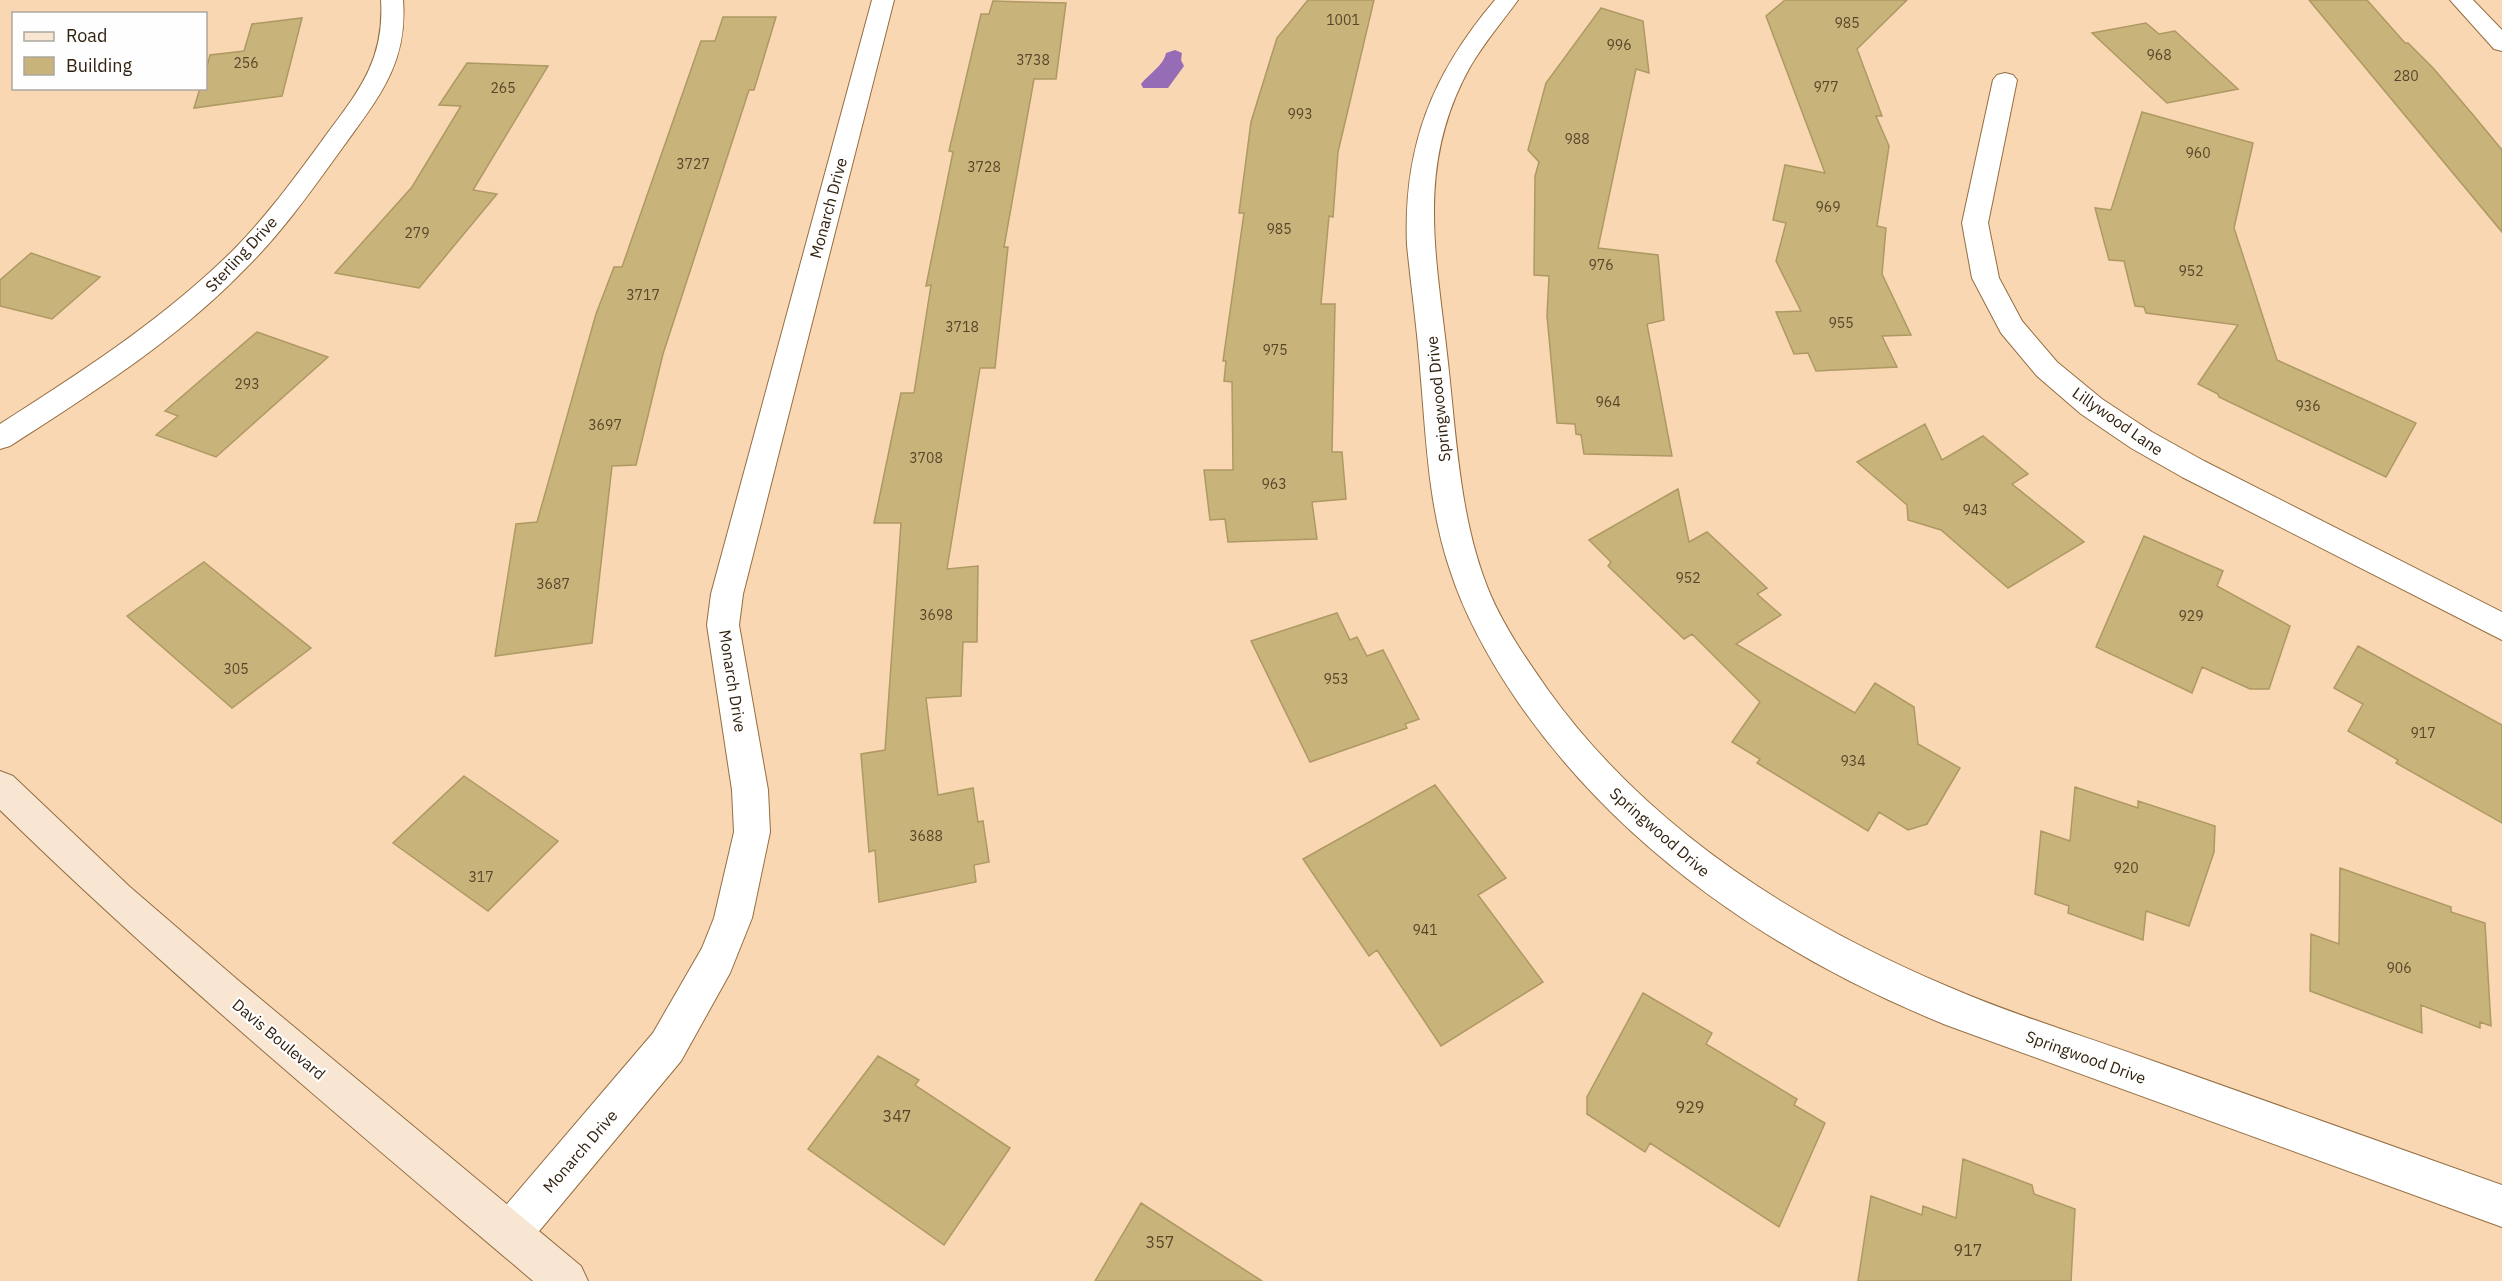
<svg xmlns="http://www.w3.org/2000/svg" width="2502" height="1281" font-family="'IBM Plex Sans',sans-serif">
  <style>
    .water { fill: #966cb7 }
    .building { fill: #c8b37b; stroke: #ae9963; stroke-width: 1.5 }
    .lines { fill: none; stroke-linecap: round; stroke-linejoin: round }
    .street-casing { stroke: #946e42; stroke-width: 2 }
    .secondary-casing { stroke: #946e42; stroke-width: 2 }
    .street { fill: #fff; fill-rule: evenodd }
    .secondary { fill: #f8e6d2; fill-rule: evenodd }
    .labels { text-anchor: middle; stroke-width: 4.5; stroke-linejoin: round; paint-order: stroke }
    .number-label { font-size: 14px; fill: #57462a }
    .street-label { font-size: 16px; fill: #31210f; stroke: #fefefe }
    .near-number-label { font-size: 16px; fill: #57462a }
  </style>
  <rect width="100%" height="100%" fill="#f9d7b2"/>
  <path class="water" d="M1175 50 1182 53 1181 60 1184 66 1168 88H1143L1141 84C1149 74 1164 65 1166 53Z"/>
  <path class="building" d="M1308 0H1374L1338 152 1333 217 1329 216 1321 304H1335L1332 452H1342L1346 499 1312 502 1317 539 1228 542 1225 519 1210 520 1204 470H1233L1232 382 1224 381 1226 361H1223L1244 213H1239L1251 122 1277 38Z
    M1785 0H1907L1857 49 1882 116H1876L1889 146 1877 226 1886 228 1882 274 1911 335 1882 336 1897 367 1816 371 1808 353 1794 354 1776 312 1801 311 1776 261 1786 223 1773 220 1785 165 1825 173 1766 16Z
    M2309 0H2367L2405 43H2408L2434 69 2474 116 2502 150V232Z
    M993 1 1066 3 1056 79H1034L1004 247H1008L995 368H980L947 569 978 566 977 642H963L961 696 926 698 938 795 973 788 978 822 983 821 989 862 974 865 976 882 879 902 875 850 869 852 861 754 885 750 901 523H874L901 393H914L931 285 926 286 953 152 949 151 981 14H989Z
    M1601 8 1643 21 1649 73 1636 69 1598 248 1658 255 1664 320 1647 324 1672 456 1584 454 1581 435 1576 434 1575 424 1557 423 1547 316 1549 276 1534 275 1535 176 1539 162 1528 150 1546 83Z
    M723 17H776L754 90H749L663 354 636 465 612 466 592 643 495 656 516 524 537 522 596 314 614 267H622L701 41H715Z
    M302 18 282 96 194 108 200 88H206V70L210 55 244 51 252 24Z
    M2146 23 2159 34 2175 31 2238 89 2167 103 2092 33Z
    M467 63 548 66 473 190 497 194 419 288 335 273 412 187 461 106 439 105Z
    M2142 112 2253 143 2234 228 2277 360 2416 423 2386 477 2219 397 2218 394 2198 384 2238 325 2146 313 2144 307 2135 306 2124 261 2109 260 2095 208 2111 210Z
    M31 253 100 277 52 319 0 306V280Z
    M257 332 328 357 216 457 156 435 178 416 165 411Z
    M1925 424 1942 460 1983 436 2028 474 2012 484 2084 542 2008 588 1941 530 1908 520 1907 505 1857 462Z
    M1678 489 1689 542 1707 532 1767 588 1757 594 1781 615 1736 644 1855 713 1875 683 1914 707 1918 744 1960 768 1927 824 1908 830 1879 812 1868 831 1757 763 1760 759 1732 742 1760 702 1692 634 1684 639 1608 566 1611 562 1589 540Z
    M2144 536 2223 571 2217 586 2290 626 2269 689H2250L2202 667 2192 693 2096 647Z
    M204 562 311 648 232 708 127 616Z
    M1337 613 1350 640 1357 637 1367 656 1383 650 1419 719 1405 724 1407 728 1310 762 1251 641Z
    M2358 646 2502 725V823L2396 763 2398 760 2348 731 2363 704 2334 688Z
    M464 776 558 841 488 911 393 843Z
    M1435 785 1506 878 1478 895 1543 982 1441 1046 1377 950 1369 956 1303 859Z
    M2075 787 2138 808V801L2215 826 2214 852 2189 926 2146 911 2143 940 2068 913 2069 906 2035 894 2041 831 2070 841Z
    M2340 868 2451 907V912L2485 923 2491 1026 2480 1022V1028L2421 1005 2422 1033 2310 991 2311 934 2339 944Z
    M1643 993 1712 1033 1706 1044 1797 1099 1794 1105 1825 1123 1779 1227 1650 1143 1645 1152 1587 1114V1097Z
    M878 1056 919 1080 915 1085 1010 1148 944 1245 808 1149Z
    M1963 1159 2032 1185 2034 1194 2075 1209 2071 1281H1858L1871 1196 1922 1215 1923 1206 1956 1218Z
    M1141 1203 1262 1281H1095Z"/>
  <g class="lines">
    <g class="street-casing">
      <path id="street" d="M381 0H403C408 64 378 98 343 147 312 190 281 234 243 271 175 341 92 393 10 446L0 449V424C78 374 156 324 223 260 260 225 291 183 321 142 356 94 385 63 381 0Z
        M872 0H894L743 594 739 625 768 790 770 832 752 918 730 973 681 1061 525 1248 510 1254 495 1248 489 1233 495 1218 653 1033 702 948 714 918 734 832 732 790 707 625 711 594Z
        M1495 0H1518C1502 22 1484 43 1470 67 1413 169 1438 262 1449 372 1457 447 1461 526 1491 596 1506 630 1527 660 1548 690 1647 828 1795 922 1949 987 2016 1016 2087 1037 2156 1062 2271 1103 2387 1144 2502 1185V1227L1946 1025C1778 957 1622 852 1518 702 1490 661 1465 617 1450 570 1428 506 1426 435 1420 368 1417 327 1411 286 1407 245 1403 147 1432 74 1495 0Z
        M2450 0H2473L2502 30V51L2494 49Z
        M2005 73 2013 75 2017 80 1988 223 1999 278 2022 321 2057 362 2102 399 2152 432 2204 461 2502 612V640L2182 477 2131 448 2081 414 2037 376 2001 333 1972 278 1962 223 1993 80 1997 75Z"/>
    </g>
    <g class="secondary-casing">
      <path id="secondary" d="M0 771 13 776 130 887 239 981 581 1266 588 1281H533C352 1127 170 976 0 810Z"/>
    </g>
    <use href="#street" class="street"/>
    <use href="#secondary" class="secondary"/>
  </g>
  <g class="labels">
    <g class="number-label">
      <text x="1343" y="25">1001</text>
      <text x="1847" y="28">985</text>
      <text x="1619" y="50">996</text>
      <text x="2159" y="60">968</text>
      <text x="1033" y="65">3738</text>
      <text x="246" y="68">256</text>
      <text x="2406" y="81">280</text>
      <text x="1826" y="92">977</text>
      <text x="503" y="93">265</text>
      <text x="1300" y="119">993</text>
      <text x="1577" y="144">988</text>
      <text x="2198" y="158">960</text>
      <text x="693" y="169">3727</text>
      <text x="984" y="172">3728</text>
      <text x="1828" y="212">969</text>
      <text x="1279" y="234">985</text>
      <text x="417" y="238">279</text>
      <text x="1601" y="270">976</text>
      <text x="2191" y="276">952</text>
      <text x="643" y="300">3717</text>
      <text x="1841" y="328">955</text>
      <text x="962" y="332">3718</text>
      <text x="1275" y="355">975</text>
      <text x="247" y="389">293</text>
      <text x="1608" y="407">964</text>
      <text x="2308" y="411">936</text>
      <text x="605" y="430">3697</text>
      <text x="926" y="463">3708</text>
      <text x="1274" y="489">963</text>
      <text x="1975" y="515">943</text>
      <text x="1688" y="583">952</text>
      <text x="553" y="589">3687</text>
      <text x="936" y="620">3698</text>
      <text x="2191" y="621">929</text>
      <text x="236" y="674">305</text>
      <text x="1336" y="684">953</text>
      <text x="2423" y="738">917</text>
      <text x="1853" y="766">934</text>
      <text x="926" y="841">3688</text>
      <text x="2126" y="873">920</text>
      <text x="481" y="882">317</text>
      <text x="1425" y="935">941</text>
      <text x="2399" y="973">906</text>
    </g>
    <g class="street-label">
      <text transform="translate(828 208) rotate(-75)" y="6">Monarch Drive</text>
      <text transform="translate(241 254) rotate(-47)" y="6">Sterling Drive</text>
      <text transform="translate(1438 399) rotate(-96)" y="6">Springwood Drive</text>
      <text transform="translate(2118 421) rotate(35)" y="6">Lillywood Lane</text>
      <text transform="translate(733 681) rotate(81)" y="6">Monarch Drive</text>
      <text transform="translate(1660 832) rotate(41)" y="6">Springwood Drive</text>
      <text transform="translate(279 1039) rotate(40)" y="6">Davis Boulevard</text>
      <text transform="translate(2086 1057) rotate(20)" y="6">Springwood Drive</text>
      <text transform="translate(580 1151) rotate(-49)" y="6">Monarch Drive</text>
    </g>
    <g class="near-number-label">
      <text x="1690" y="1113">929</text>
      <text x="897" y="1122">347</text>
      <text x="1160" y="1248">357</text>
      <text x="1968" y="1256">917</text>
    </g>
  </g>
  <rect x="12" y="12" width="195" height="78" fill="#fefefe" stroke="#aca69e" stroke-width="1.5"/>
  <rect x="24" y="32" width="30" height="9" fill="#f8e6d2" stroke="#aca69e" stroke-width="1.5"/>
  <text x="66" y="42" font-size="18" fill="#31210f">Road</text>
  <rect x="24" y="57" width="30" height="18" fill="#c8b37b" stroke="#aca69e" stroke-width="1.5"/>
  <text x="66" y="72" font-size="18" fill="#31210f">Building</text>
</svg>
